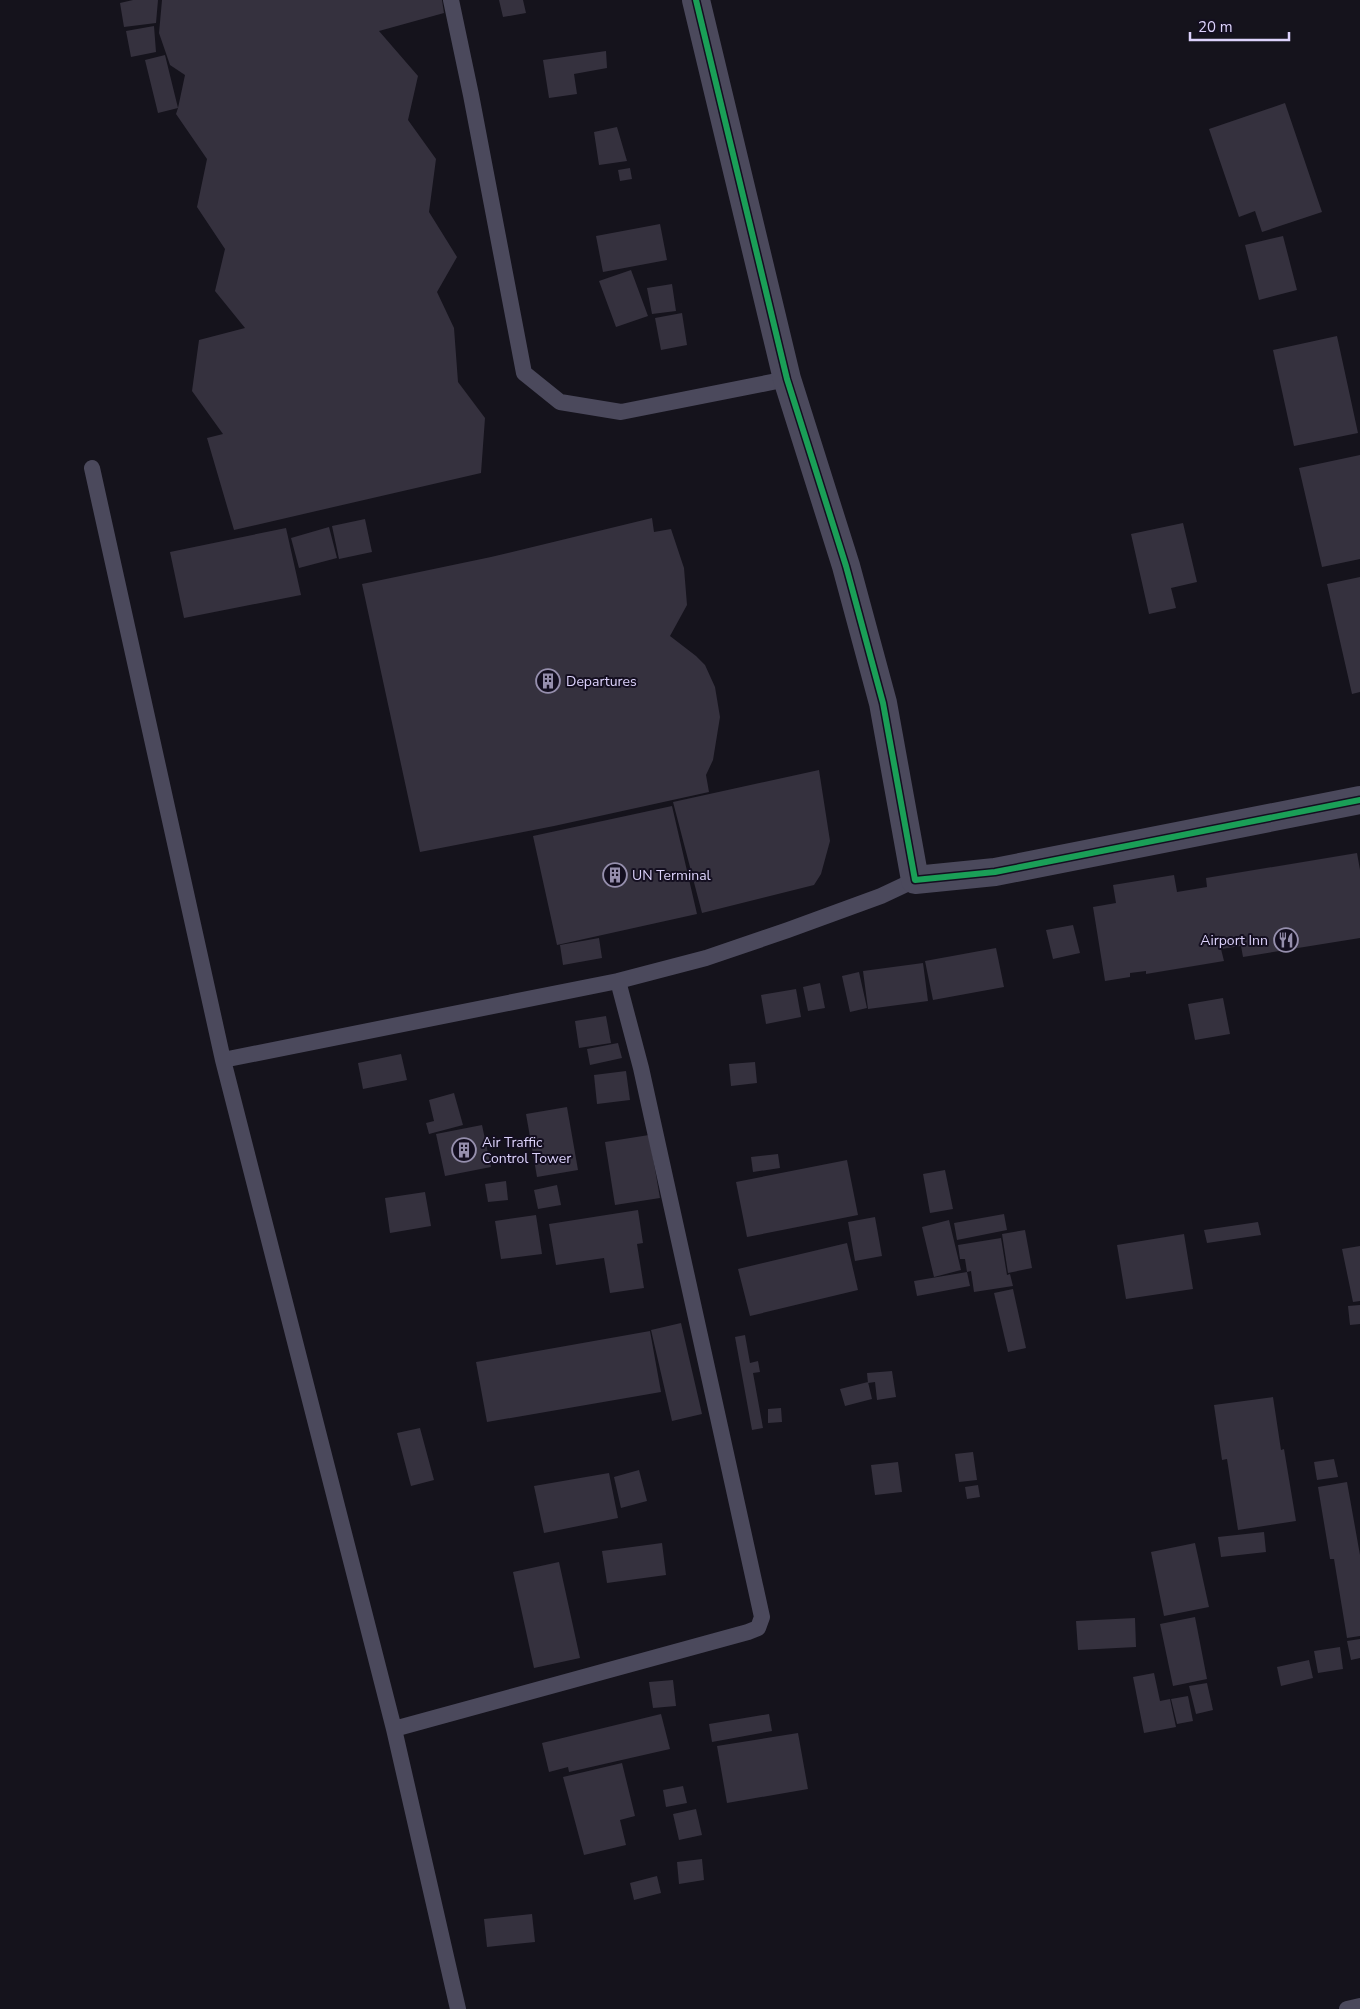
<svg xmlns="http://www.w3.org/2000/svg" width="1360" height="2009" font-family="'Nunito Sans',sans-serif">
  <style>
    .building { fill: #35313e }
    .lines { fill: none; stroke-linecap: round; stroke-linejoin: round }
    .lane { stroke: #4b495c; stroke-width: 16 }
    .street { stroke: #4b495c; stroke-width: 28 }
    .cycleway-casing { stroke: #140f20; stroke-width: 9 }
    .cycleway { stroke: #1a9f57; stroke-width: 6 }
    .labels { text-anchor: middle; stroke-width: 4; stroke-linejoin: round; paint-order: stroke }
    .poi-label { font-size: 14px; fill: #dcd2fb; stroke: #140f20; text-anchor: start }
  </style>
  <rect width="100%" height="100%" fill="#15131c"/>
  <path class="building" d="M133 0H158L156 23 124 27 120 3Z
    M162 0H442L444 13 379 31 418 76 408 120 436 159 429 212 457 257 437 292 454 328 458 382 485 418 481 473 234 530 207 438 223 434 192 391 199 340 245 328 215 291 225 249 197 207 207 159 176 114 178 108 158 113 145 60 165 55 178 108 185 75 170 65 159 33Z
    M499 0H523L526 13 503 17Z
    M154 26 156 52 131 57 126 31Z
    M606 51 607 68 574 74 577 94 549 98 543 60Z
    M1285 103 1322 212 1262 232 1255 211 1239 217 1209 129Z
    M617 127 627 161 599 165 594 132Z
    M630 168 632 179 620 181 618 170Z
    M660 224 667 260 603 272 596 236Z
    M1283 236 1297 290 1259 300 1245 245Z
    M631 270 648 316 616 327 599 281Z
    M672 284 676 311 652 314 647 288Z
    M682 313 687 345 661 350 655 318Z
    M1337 336 1358 433 1294 446 1273 350Z
    M1360 455V559L1322 567 1299 468Z
    M652 518 654 532 671 529 684 568 687 605 670 636 696 656 705 665 715 687 720 717 713 760 706 775 709 792 554 826 420 852 362 584 491 557Z
    M365 519 372 552 339 559 332 526Z
    M1183 523 1197 582 1171 588 1176 608 1149 614 1131 534Z
    M329 527 337 558 299 568 291 538Z
    M286 528 301 595 184 618 170 552Z
    M1360 577V692L1352 694 1327 584Z
    M819 770 830 841 821 874 814 885 702 913 673 802Z
    M672 806 697 914 557 945 533 836Z
    M1357 853 1360 870V938L1243 957 1241 946 1221 949 1224 961 1146 974V971L1130 973V977L1105 981 1093 907 1116 903 1113 885 1174 875 1177 892 1207 887 1206 878Z
    M1073 925 1080 953 1053 959 1046 930Z
    M599 938 602 958 563 965 560 945Z
    M996 948 1004 987 933 1000 925 961Z
    M923 963 928 1001 868 1009 863 971Z
    M859 972 867 1008 850 1012 842 976Z
    M820 983 825 1008 808 1011 803 987Z
    M796 989 801 1017 766 1024 761 995Z
    M1223 998 1230 1034 1195 1040 1188 1004Z
    M606 1016 611 1043 579 1048 575 1021Z
    M618 1043 622 1058 590 1065 587 1049Z
    M401 1054 407 1080 363 1089 358 1063Z
    M755 1062 757 1083 731 1086 729 1064Z
    M626 1071 630 1100 597 1104 594 1075Z
    M454 1093 463 1125 429 1134 426 1123 434 1121 429 1100Z
    M567 1107 578 1170 537 1177 526 1114Z
    M482 1125 491 1167 445 1176 436 1134Z
    M649 1135 660 1198 615 1205 605 1142Z
    M778 1154 780 1168 753 1172 751 1157Z
    M847 1160 858 1215 747 1237 736 1182Z
    M945 1170 953 1209 930 1213 923 1174Z
    M506 1181 508 1200 488 1202 485 1184Z
    M557 1185 561 1205 538 1209 534 1190Z
    M425 1192 431 1226 390 1233 385 1198Z
    M638 1210 643 1243 637 1244 644 1288 610 1293 604 1258 556 1265 549 1224Z
    M1004 1214 1007 1230 957 1240 954 1223Z
    M536 1215 542 1254 501 1259 495 1221Z
    M875 1217 882 1256 855 1261 848 1222Z
    M949 1220 961 1270 934 1277 922 1227Z
    M1258 1222 1261 1235 1207 1243 1204 1230Z
    M1025 1230 1032 1268 1008 1273 1002 1234Z
    M1184 1234 1193 1289 1126 1299 1117 1245Z
    M1001 1238 1007 1275 1010 1274 1013 1286 974 1292 971 1271 967 1272 965 1259H960L958 1245Z
    M847 1243 858 1290 750 1316 738 1269Z
    M1360 1246V1301L1353 1302 1342 1249Z
    M967 1272 970 1286 917 1296 914 1281Z
    M1013 1289 1026 1348 1008 1352 994 1293Z
    M1360 1305V1324L1350 1325 1348 1306Z
    M681 1323 702 1414 672 1421 651 1330Z
    M650 1331 661 1392 487 1422 476 1362Z
    M745 1335 750 1363 758 1361 760 1372 753 1373 763 1428 752 1430 735 1337Z
    M892 1371 896 1397 877 1400 875 1382 868 1383 867 1373Z
    M868 1382 872 1399 845 1406 840 1389Z
    M1273 1397 1281 1450 1284 1449 1296 1521 1238 1530 1227 1459 1222 1460 1214 1405Z
    M781 1408 782 1422 768 1423V1409Z
    M420 1428 434 1480 411 1486 397 1433Z
    M973 1452 977 1480 959 1482 955 1454Z
    M1334 1459 1338 1477 1317 1480 1314 1462Z
    M898 1462 902 1492 875 1495 871 1465Z
    M639 1470 647 1501 621 1508 614 1477Z
    M609 1473 618 1518 544 1533 534 1486Z
    M1347 1482 1360 1555V1636L1347 1638 1334 1559H1330L1318 1487Z
    M978 1485 980 1497 967 1499 965 1487Z
    M1264 1532 1266 1552 1221 1557 1218 1537Z
    M662 1543 666 1575 607 1583 602 1551Z
    M1195 1543 1209 1607 1164 1616 1151 1552Z
    M559 1562 580 1658 534 1668 513 1572Z
    M1195 1617 1207 1679 1173 1686 1160 1624Z
    M1135 1618 1136 1647 1078 1650 1076 1621Z
    M1360 1639V1658L1351 1660 1347 1641Z
    M1340 1647 1343 1669 1318 1673 1314 1651Z
    M1309 1660 1313 1678 1281 1686 1277 1667Z
    M1154 1673 1160 1701 1170 1699 1176 1727 1144 1733 1133 1677Z
    M673 1680 676 1706 653 1708 649 1682Z
    M1207 1683 1213 1710 1196 1714 1189 1686Z
    M1188 1696 1193 1721 1177 1724 1171 1699Z
    M661 1714 670 1749 569 1772 568 1767 549 1772 542 1743Z
    M769 1714 772 1731 712 1742 709 1724Z
    M798 1733 808 1789 727 1803 717 1746Z
    M622 1763 635 1816 620 1820 626 1845 584 1855 563 1777Z
    M683 1786 687 1803 666 1807 663 1790Z
    M696 1809 702 1835 679 1840 673 1814Z
    M702 1859 704 1880 679 1884 677 1862Z
    M657 1876 661 1893 634 1900 630 1883Z
    M532 1914 535 1942 487 1947 484 1919Z"/>
  <g class="lines">
    <path class="lane" d="M451 0 471 95 524 373 560 402 621 412 787 379
      M92 468 223 1060 394 1729 458 2009
      M223 1060 618 981 706 958 788 930 881 896 915 880
      M394 1729 748 1632 758 1628 762 1617 641 1068 618 981
      M1347 2009 1360 2006"/>
    <path class="street" d="M696 0 787 379 846 566 883 703 915 880 995 872 1360 800"/>
    <g class="cycleway-casing">
      <path id="cycleway" d="M696 0 787 379 846 566 883 703 915 880 995 872 1360 800"/>
    </g>
    <use href="#cycleway" class="cycleway"/>
  </g>
  <defs>
    <g id="building-ring" transform="scale(1.25)"><circle r="9.5" fill="#140f20" stroke="#968fad" stroke-width="1.5"/><path d="M-4-6H4V6H1V3H-1V6H-4ZM-2.5-4.3h1.7v1.8h-1.7ZM.8-4.3h1.7v1.8H.8ZM-2.5-1h1.7V.8h-1.7ZM.8-1h1.7V.8H.8Z" fill="#968fad"/></g>
    <g id="restaurant-ring" transform="scale(1.25)"><circle r="9.5" fill="#140f20" stroke="#968fad" stroke-width="1.5"/><path d="M-5-6h1v4h1v-4h1v4h1v-4h1v5L-1.5 .5V6h-2V.5L-5-1ZM5-6V6H3V1.5H1.5Q1.5-4 5-6Z" fill="#968fad"/></g>
  </defs>
  <g fill-rule="evenodd">
    <use href="#building-ring" x="548" y="681"/>
    <use href="#building-ring" x="615" y="875"/>
    <use href="#restaurant-ring" x="1286" y="940"/>
    <use href="#building-ring" x="464" y="1150"/>
  </g>
  <g class="labels">
    <g class="poi-label">
      <text x="566" y="686">Departures</text>
      <text x="632" y="880">UN Terminal</text>
      <text x="1268" y="945" text-anchor="end">Airport Inn</text>
      <text x="482" y="1147">Air Traffic<tspan x="482" dy="16">Control Tower</tspan></text>
    </g>
  </g>
  <path d="M1190 32v8h99v-8" fill="none" stroke="#dcd2fb" stroke-width="2.5"/>
  <text x="1198" y="32" font-size="15" fill="#dcd2fb" stroke="#140f20" stroke-width="4" paint-order="stroke">20 m</text>
</svg>
